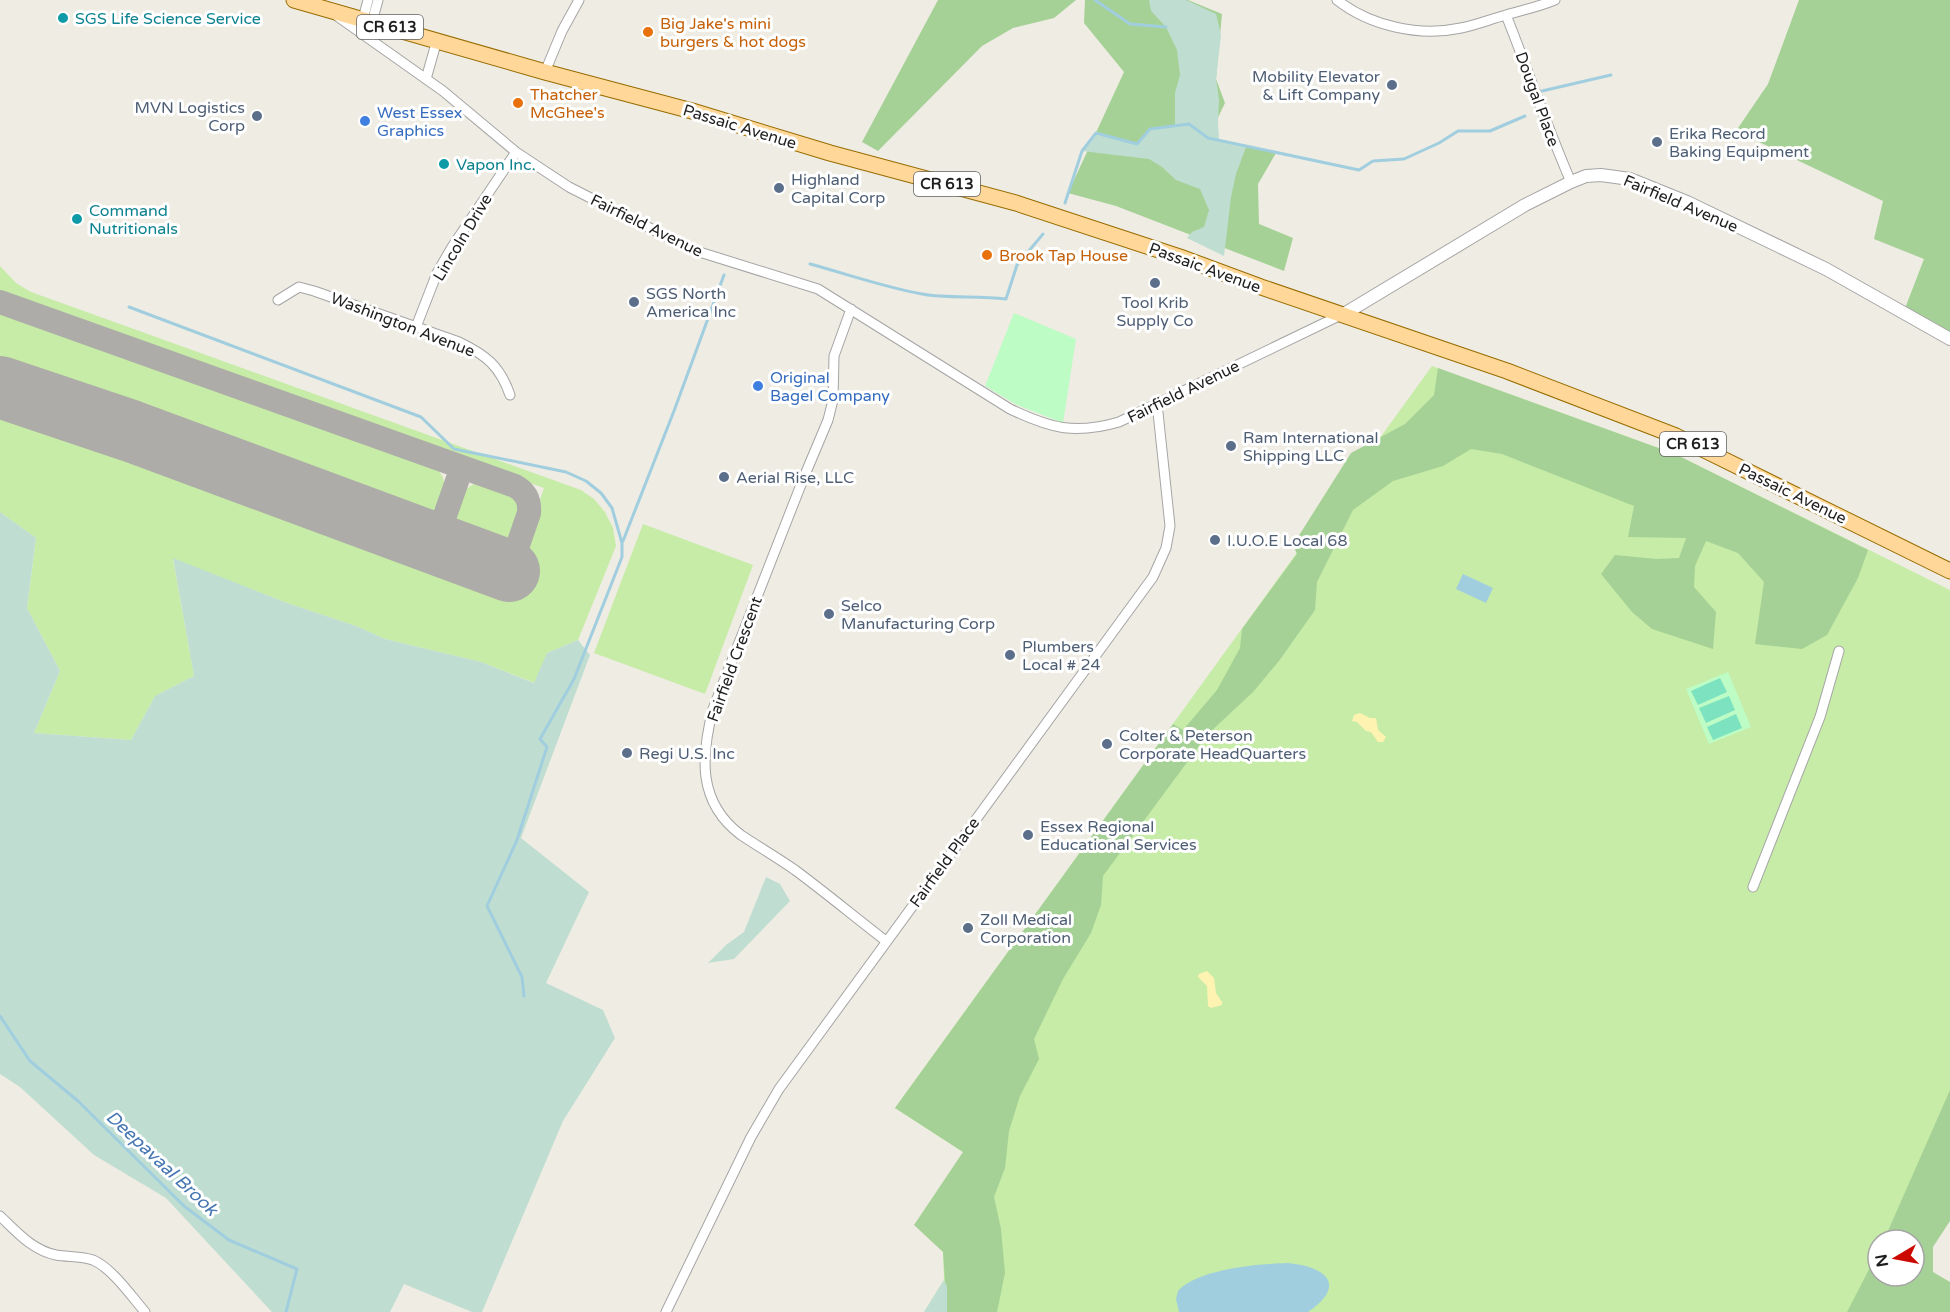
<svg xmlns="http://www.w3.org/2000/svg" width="1950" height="1312" font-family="'Varela Round',sans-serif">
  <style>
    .grass { fill: #c6eca7 }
    .forest { fill: #a5d196 }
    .wetland { fill: #bfded1 }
    .sand { fill: #fff3b1 }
    .park { fill: #befcc5 }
    .pitch { fill: #7de2bf }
    .water { fill: #a1cedf }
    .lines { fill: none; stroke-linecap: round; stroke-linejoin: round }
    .stream { stroke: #a1cedf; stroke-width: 3 }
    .taxiway { stroke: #aeaca8; stroke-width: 24 }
    .runway { stroke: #aeaca8; stroke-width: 62 }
    .minor-casing { stroke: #a5a5a5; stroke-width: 11 }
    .tertiary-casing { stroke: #a5a5a5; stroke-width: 14 }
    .primary-casing { stroke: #976c00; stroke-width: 17 }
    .minor { stroke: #fff; stroke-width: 9 }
    .tertiary { stroke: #fff; stroke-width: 12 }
    .primary { stroke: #ffd798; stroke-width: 15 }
    .culture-dot { fill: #0f9aa8; stroke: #fff; stroke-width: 2 }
    .food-dot { fill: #e8710a; stroke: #fff; stroke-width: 2 }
    .service-dot { fill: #5c6f8a; stroke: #fff; stroke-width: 2 }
    .shop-dot { fill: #3f7fe0; stroke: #fff; stroke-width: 2 }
    .labels { text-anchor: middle; stroke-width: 6; stroke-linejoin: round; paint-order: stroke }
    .shield { fill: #fff; stroke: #626262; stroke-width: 1.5 }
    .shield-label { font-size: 15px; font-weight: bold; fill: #1e1e1e }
    .culture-label { font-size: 16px; fill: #0d838f; stroke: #fff; text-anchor: start }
    .food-label { font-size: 16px; fill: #c56008; stroke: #fff; text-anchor: start }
    .service-label { font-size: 16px; fill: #4e5e75; stroke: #fff; text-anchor: start }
    .street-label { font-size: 16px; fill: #1e1e1e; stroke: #fff }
    .shop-label { font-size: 16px; fill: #366cbe; stroke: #fff; text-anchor: start }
    .water-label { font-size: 18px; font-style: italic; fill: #4677b2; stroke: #fff }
  </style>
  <rect width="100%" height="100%" fill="#efece3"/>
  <path class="grass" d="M0 266 16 283 31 292 581 490 594 499 605 512 613 528 616 546 578 640 547 653 535 683 481 662 385 639 356 626 287 603 173 559 194 676 155 696 131 740 34 733 60 671 27 608 36 538 0 512V408L510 590 544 488 0 294Z
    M0 311 423 461C428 464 435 466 439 471 450 484 444 510 428 517 422 520 415 518 409 518L0 371Z
    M1432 366 1675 454 1950 590V1110L1886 1240H1878V1256L1850 1312H924L944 1280 943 1252 986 1167 895 1108Z
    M476 483C502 484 529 499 516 528 514 532 512 538 510 541 499 553 467 542 459 530 454 521 455 512 458 503 462 492 466 488 476 483Z
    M643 524 753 565 705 694 594 653Z"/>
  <path class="forest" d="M938 0H1076L1054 18 1013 28 982 46 878 151 862 142Z
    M1085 0H1188L1222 14 1216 79 1225 103 1208 138 1276 153 1258 184 1259 224 1293 238 1284 271 1116 206 1068 193 1124 72 1084 23Z
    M1799 0H1950V340L1904 311 1924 259 1874 239 1883 201 1736 131 1768 84Z
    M1438 368 1675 454 1868 550 1858 578 1827 635 1802 649 1755 644 1764 582 1738 553 1706 541 1695 566 1694 587 1716 612 1713 649 1652 629 1632 612 1601 574 1615 555 1657 559 1679 558 1686 538 1628 537 1634 506 1502 454 1471 449 1443 466 1393 481 1353 510 1317 582 1315 610 1279 661 1253 692 1208 734 1103 876 1101 905 1091 933 1063 979 1034 1039 1039 1059 1020 1096 1009 1131 1005 1168 994 1197 1001 1229 1005 1273 997 1312H947L943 1252 914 1225 963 1152 895 1108 1173 724 1183 730 1217 690 1240 648 1242 629 1297 554 1293 545 1351 453 1405 424 1434 395Z
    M1950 1090V1221L1933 1247V1272L1950 1282V1312H1847L1878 1252V1276H1914V1240H1884Z"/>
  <path class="wetland" d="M1149 0H1186L1216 14 1221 35 1216 79 1219 100 1218 122 1219 140 1246 147 1236 174 1231 197 1224 256 1187 238 1192 232 1204 227 1209 210 1200 189 1176 180 1162 167 1149 159 1082 151 1096 133 1137 144 1150 129 1175 126V93L1180 75 1177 50 1166 27 1151 11Z
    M0 512 36 538 27 608 60 671 34 733 131 740 155 696 194 676 173 558 287 603 356 626 385 639 481 662 534 683 547 653 578 640 590 655 521 838 589 892 546 983 603 1010 615 1038 563 1121 482 1312H472L404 1284 390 1312H272L166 1198 94 1155 20 1087 0 1074Z
    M766 877 780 884 790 901 734 959 708 963 726 945 744 932Z
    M944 1280 947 1287V1312H924Z"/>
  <path class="sand" d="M1360 713 1370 718H1376L1378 730 1386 737 1383 742H1378L1371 732 1366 731 1357 722 1352 721 1354 715Z
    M1207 971 1214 978 1216 993 1222 1002V1005L1211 1008 1208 1006 1207 986 1198 977 1199 974Z"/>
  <path class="park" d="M1014 313 1076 339 1063 423 1017 405 985 386Z
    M1728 672 1751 727 1709 744 1686 689Z"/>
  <path class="pitch" d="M1720 678 1727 692 1698 705 1691 691Z
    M1729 696 1735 710 1706 723 1699 708Z
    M1736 714 1742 728 1713 740 1707 727Z"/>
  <path class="water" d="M1463 574 1493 588 1486 603 1456 589Z
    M1287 1263C1324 1266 1349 1284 1308 1312H1179L1176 1299 1178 1291C1197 1269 1259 1264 1287 1263Z"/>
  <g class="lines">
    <path class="stream" d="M1095 0 1130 24 1166 27
      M1542 91 1611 75
      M1065 203 1082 151 1096 133 1137 144 1150 129 1189 124 1208 138 1359 170 1373 161 1404 159 1439 143 1458 131H1490L1525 116
      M810 264C847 274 884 287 922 294 950 299 978 295 1006 299L1017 265 1043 234
      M129 307 421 417 454 449 566 472 586 481 601 493 612 508 622 543V557L574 679 540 739 547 747 517 840 487 906 522 977 524 996
      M623 541 674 411 724 275
      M0 1016 30 1061 78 1101 184 1206 229 1240 297 1269 286 1312"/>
    <path class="taxiway" d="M0 302 515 486C526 492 530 501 529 513L509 571
      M435 544 462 467"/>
    <path class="runway" d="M0 387 131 431 509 571"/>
    <g class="minor-casing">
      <path id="minor" d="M1337 0C1370 26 1419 37 1461 28 1476 25 1491 19 1506 15 1522 10 1539 7 1555 0
        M1506 15C1528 70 1547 127 1571 182
        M337 16 443 91 516 152 569 187 693 250 818 289 1010 409C1050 428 1074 435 1119 422L1343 314
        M363 19 368 0
        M372 22 378 0
        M545 72 562 31 579 0
        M426 79 437 40
        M278 300 299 287 314 291 459 342C486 355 500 366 510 395
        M851 309 834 356 833 400 828 420 804 477 713 709C701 756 697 802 741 835 759 847 778 858 795 870 826 893 856 918 886 941
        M416 327 437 273 452 247 516 152
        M1753 887 1820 717 1839 651
        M0 1216C17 1232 32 1250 56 1255 68 1257 82 1256 93 1260 112 1268 132 1297 145 1312
        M666 1312 751 1137 779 1089 1153 577 1166 548 1170 526 1157 403"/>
    </g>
    <g class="tertiary-casing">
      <path id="tertiary" d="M1344 314 1525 205 1571 182 1586 176 1601 175 1630 179 1687 202 1826 269 1950 339"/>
    </g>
    <g class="primary-casing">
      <path id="primary" d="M294 0 545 72 692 111 830 153 1016 203 1180 257 1261 287 1507 371 1676 436 1950 571"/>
    </g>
    <use href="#minor" class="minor"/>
    <use href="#tertiary" class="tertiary"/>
    <use href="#primary" class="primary"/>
  </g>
  <g class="culture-dot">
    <circle cx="63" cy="18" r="6"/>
    <circle cx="444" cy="164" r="6"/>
    <circle cx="77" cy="219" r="6"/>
  </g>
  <g class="food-dot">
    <circle cx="648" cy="32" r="6"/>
    <circle cx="518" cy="103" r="6"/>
    <circle cx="987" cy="255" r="6"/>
  </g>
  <g class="service-dot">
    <circle cx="1392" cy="85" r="6"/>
    <circle cx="257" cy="116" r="6"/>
    <circle cx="1657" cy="142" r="6"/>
    <circle cx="779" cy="188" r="6"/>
    <circle cx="1155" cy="283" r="6"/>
    <circle cx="634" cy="302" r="6"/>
    <circle cx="1231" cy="446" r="6"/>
    <circle cx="724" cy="477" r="6"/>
    <circle cx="1215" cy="540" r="6"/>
    <circle cx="829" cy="614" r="6"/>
    <circle cx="1010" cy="655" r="6"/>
    <circle cx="1107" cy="744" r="6"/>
    <circle cx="627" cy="753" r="6"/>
    <circle cx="1028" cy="835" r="6"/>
    <circle cx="968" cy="928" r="6"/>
  </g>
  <g class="shop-dot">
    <circle cx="365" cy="121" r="6"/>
    <circle cx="758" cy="386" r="6"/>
  </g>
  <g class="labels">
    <g class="shield">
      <rect x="357" y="15" width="66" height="24" rx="4.5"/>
      <rect x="914" y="172" width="66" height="24" rx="4.5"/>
      <rect x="1660" y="432" width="66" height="24" rx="4.5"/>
    </g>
    <g class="shield-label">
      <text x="390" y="32">CR 613</text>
      <text x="947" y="189">CR 613</text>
      <text x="1693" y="449">CR 613</text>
    </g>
    <g class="culture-label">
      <text x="75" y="24">SGS Life Science Service</text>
      <text x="456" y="170">Vapon Inc.</text>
      <text x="89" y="216">Command<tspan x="89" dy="18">Nutritionals</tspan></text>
    </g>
    <g class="food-label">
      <text x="660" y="29">Big Jake's mini<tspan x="660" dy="18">burgers &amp; hot dogs</tspan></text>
      <text x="530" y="100">Thatcher<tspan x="530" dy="18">McGhee's</tspan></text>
      <text x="999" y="261">Brook Tap House</text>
    </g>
    <g class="service-label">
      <text x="1380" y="82" text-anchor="end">Mobility Elevator<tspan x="1380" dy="18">&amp; Lift Company</tspan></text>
      <text x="245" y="113" text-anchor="end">MVN Logistics<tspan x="245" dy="18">Corp</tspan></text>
      <text x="1669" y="139">Erika Record<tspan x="1669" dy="18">Baking Equipment</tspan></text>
      <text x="791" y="185">Highland<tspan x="791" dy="18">Capital Corp</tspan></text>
      <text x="646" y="299">SGS North<tspan x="646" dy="18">America Inc</tspan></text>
      <text x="1155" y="308" text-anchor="middle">Tool Krib<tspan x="1155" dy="18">Supply Co</tspan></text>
      <text x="1243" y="443">Ram International<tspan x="1243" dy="18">Shipping LLC</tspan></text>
      <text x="736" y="483">Aerial Rise, LLC</text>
      <text x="1227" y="546">I.U.O.E Local 68</text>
      <text x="841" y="611">Selco<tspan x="841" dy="18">Manufacturing Corp</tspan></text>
      <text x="1022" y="652">Plumbers<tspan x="1022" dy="18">Local # 24</tspan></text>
      <text x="1119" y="741">Colter &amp; Peterson<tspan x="1119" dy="18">Corporate HeadQuarters</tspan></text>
      <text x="639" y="759">Regi U.S. Inc</text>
      <text x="1040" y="832">Essex Regional<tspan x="1040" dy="18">Educational Services</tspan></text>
      <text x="980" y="925">Zoll Medical<tspan x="980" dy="18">Corporation</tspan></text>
    </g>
    <g class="street-label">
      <text transform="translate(1538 99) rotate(70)" y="6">Dougal Place</text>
      <text transform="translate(740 126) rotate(17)" y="6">Passaic Avenue</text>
      <text transform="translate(1681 203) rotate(23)" y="6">Fairfield Avenue</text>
      <text transform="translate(647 225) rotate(26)" y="6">Fairfield Avenue</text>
      <text transform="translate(462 237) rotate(-59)" y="6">Lincoln Drive</text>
      <text transform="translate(1205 267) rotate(20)" y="6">Passaic Avenue</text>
      <text transform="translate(403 324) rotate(21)" y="6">Washington Avenue</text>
      <text transform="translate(1183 391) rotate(-26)" y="6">Fairfield Avenue</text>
      <text transform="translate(1793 493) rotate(26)" y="6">Passaic Avenue</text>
      <text transform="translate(734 659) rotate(-70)" y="6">Fairfield Crescent</text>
      <text transform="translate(944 862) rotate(-54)" y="6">Fairfield Place</text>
    </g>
    <g class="shop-label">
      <text x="377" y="118">West Essex<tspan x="377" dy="18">Graphics</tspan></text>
      <text x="770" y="383">Original<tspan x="770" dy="18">Bagel Company</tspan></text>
    </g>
    <g class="water-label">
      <text transform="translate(162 1163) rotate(43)" y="6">Deepavaal Brook</text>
    </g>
  </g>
  <g transform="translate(1896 1258) rotate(260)"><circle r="28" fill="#ffffff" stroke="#a5a5a5" stroke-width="1.5"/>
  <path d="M0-4.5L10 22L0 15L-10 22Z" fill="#cb0900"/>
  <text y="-9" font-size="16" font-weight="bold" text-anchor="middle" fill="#1e1e1e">N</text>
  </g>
</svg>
